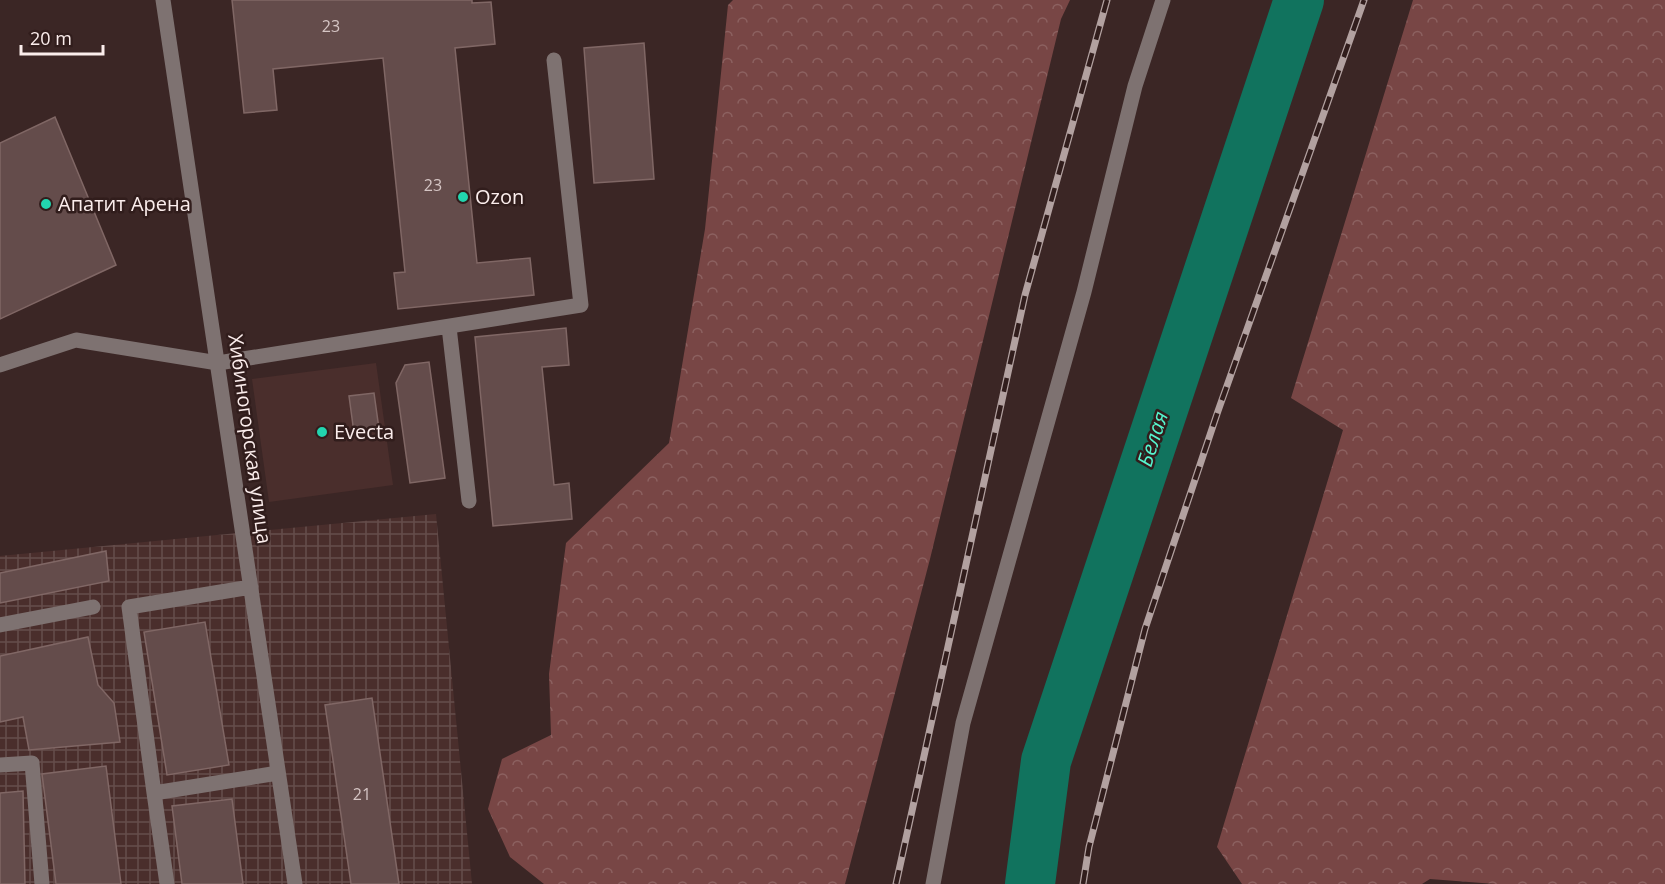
<svg xmlns="http://www.w3.org/2000/svg" width="1665" height="884" font-family="'Open Sans',sans-serif">
  <style>
    .built { fill: #4a2e2c }
    .industrial { fill: url(#industrial-grid) }
    .forest { fill: url(#forest-crowns) }
    .lines { fill: none; stroke-linecap: round; stroke-linejoin: round }
    .river { stroke: #11735e; stroke-width: 50 }
    .building { fill: #644c4b; stroke: #806765; stroke-width: 1.5 }
    .minor { stroke: #7e7271; stroke-width: 15 }
    .rail-casing { stroke: #b2a1a0; stroke-width: 7 }
    .rail { stroke: #311d1c; stroke-width: 4.5; stroke-dasharray: 14; stroke-linecap: butt }
    .poi-dot { fill: #22d5af; stroke: #311d1c; stroke-width: 2 }
    .labels { text-anchor: middle; stroke-width: 5; stroke-linejoin: round; paint-order: stroke }
    .number-label { font-size: 16px; fill: #d5c5c4 }
    .poi-label { font-size: 20px; fill: #fbedec; stroke: #311d1c; text-anchor: start }
    .street-label { font-size: 20px; fill: #fbedec; stroke: #311d1c }
    .water-label { font-size: 21px; font-style: italic; fill: #55f5ce; stroke: #311d1c }
  </style>
  <defs>
    <pattern id="industrial-grid" width="8" height="8" patternUnits="userSpaceOnUse" patternTransform="scale(1.5)"><rect width="8" height="8" fill="#4a2e2c"/><path d="M0 4h8M4 0v8" fill="none" stroke="#654d4b"/></pattern>
    <pattern id="forest-crowns" width="20" height="18" patternUnits="userSpaceOnUse" patternTransform="scale(1.5)"><rect width="20" height="18" fill="#784645"/><path d="M2 6a3 3 0 1 1 6 0M12 15a3 3 0 1 1 6 0" fill="none" stroke="#8c6160"/></pattern>
  </defs>
  <rect width="100%" height="100%" fill="#3b2625"/>
  <path class="built" d="M376 363 393 485 269 502 252 379Z"/>
  <path class="industrial" d="M436 514 472 884H0V556Z"/>
  <path class="forest" d="M733 0H1070L1061 19 930 559 845 884H544L510 857 488 809 502 759 551 735 549 674 566 543 669 443 705 229 728 5Z
    M1413 0H1665V884H1495L1430 879 1422 884H1242L1217 847 1343 430 1291 398Z"/>
  <g class="lines">
    <path class="river" d="M1030 884 1046 761 1299 0"/>
  </g>
  <path class="building" d="M232 0H472V3L491 2 495 44 455 48 477 263 530 258 534 295 398 309 394 273 405 272 383 58 273 69 277 110 244 113Z
    M644 43 654 179 594 183 584 48Z
    M55 117 116 265 0 319V143Z
    M566 328 569 365 542 367 554 485 569 483 572 519 493 526 475 337Z
    M429 362 445 478 410 483 396 383 405 365Z
    M374 393 379 429 354 433 349 396Z
    M106 551 109 581 0 603V573Z
    M205 622 229 765 167 775 144 632Z
    M88 637 98 685 114 703 120 742 29 750 23 717 0 722V656Z
    M372 698 399 884H351L325 705Z
    M106 766 121 884H56L42 774Z
    M23 791 25 884H0V793Z
    M232 799 243 884H182L172 806Z"/>
  <g class="lines">
    <path class="minor" d="M163 0 295 884
      M449 327 469 501
      M0 365 76 340 218 363 581 305 554 60
      M0 625 93 607
      M0 765 32 763 42 884
      M154 793 129 607 251 587
      M167 884 154 793 278 773
      M933 884 963 723 1084 292 1135 86 1163 0"/>
    <g class="rail-casing">
      <path id="rail" d="M896 884 1025 295 1107 0
        M1083 884 1089 847 1145 629 1218 411 1364 0"/>
    </g>
    <use href="#rail" class="rail"/>
  </g>
  <g class="poi-dot">
    <circle cx="463" cy="197" r="6"/>
    <circle cx="46" cy="204" r="6"/>
    <circle cx="322" cy="432" r="6"/>
  </g>
  <g class="labels">
    <g class="number-label">
      <text x="331" y="32">23</text>
      <text x="433" y="191">23</text>
      <text x="362" y="800">21</text>
    </g>
    <g class="poi-label">
      <text x="475" y="204">Ozon</text>
      <text x="58" y="211">Апатит Арена</text>
      <text x="334" y="439">Evecta</text>
    </g>
    <g class="street-label">
      <text transform="translate(250 439) rotate(82)" y="7">Хибиногорская улица</text>
    </g>
    <g class="water-label">
      <text transform="translate(1153 439) rotate(-72)" y="7">Белая</text>
    </g>
  </g>
  <path d="M21 45v9h82v-9" fill="none" stroke="#fbedec" stroke-width="3"/>
  <text x="30" y="45" font-size="18" fill="#fbedec" stroke="#311d1c" stroke-width="4.5" paint-order="stroke">20 m</text>
</svg>
